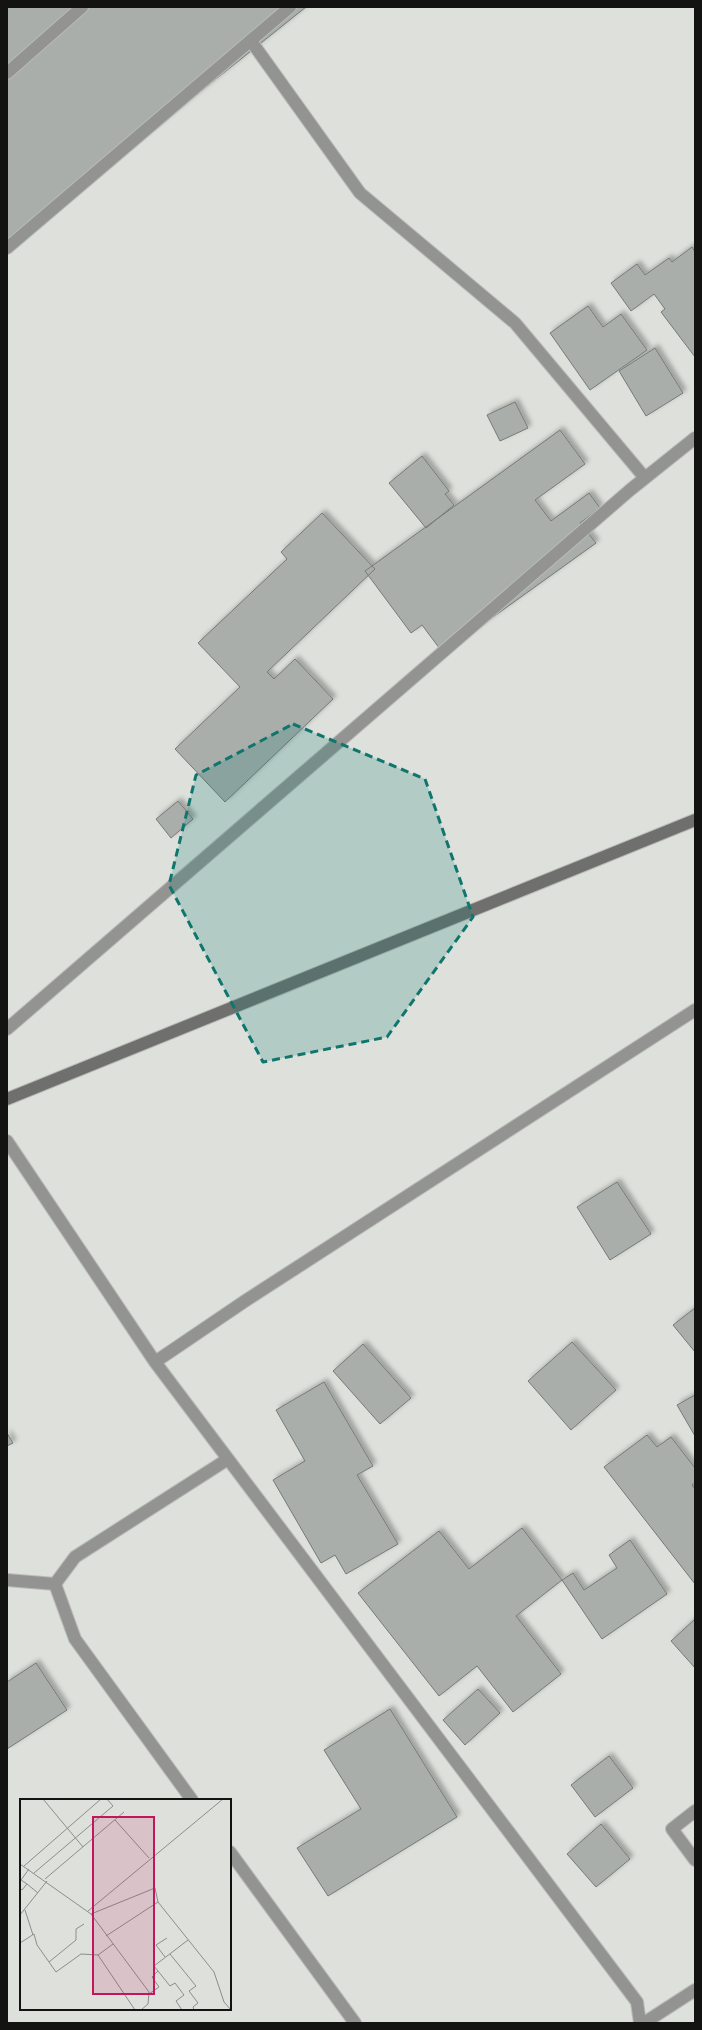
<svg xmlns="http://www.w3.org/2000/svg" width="702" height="2030" font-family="Mulish,sans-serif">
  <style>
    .building { fill: #a9aeab; stroke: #767a78; filter: url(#shadow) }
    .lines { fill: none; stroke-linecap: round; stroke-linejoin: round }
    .street-casing { stroke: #b9bbb7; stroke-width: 14 }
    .secondary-casing { stroke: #b9bbb7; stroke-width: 14 }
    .street { stroke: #939492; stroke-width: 12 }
    .secondary { stroke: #6f706d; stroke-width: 12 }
    .marked { fill: #0f766e; fill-opacity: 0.2; stroke: #0f766e; stroke-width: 3; stroke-dasharray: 8 5; stroke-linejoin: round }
    .inset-road { fill: none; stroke: #8c8e8b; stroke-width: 1 }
    .view { fill: #c2185b; fill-opacity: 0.15; stroke: #c2185b; stroke-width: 2 }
    .inset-edge { fill: none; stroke: #131412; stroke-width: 2 }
  </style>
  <defs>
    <filter id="shadow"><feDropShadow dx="3.5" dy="-3.5" stdDeviation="2" flood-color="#0004"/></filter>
  </defs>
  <rect width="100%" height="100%" fill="#dde0db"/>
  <path class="building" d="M7 7H306L7 246Z
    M692 247 695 252V357L661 312 665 309 654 294 631 311 611 283 637 264 645 275 669 258 672 262Z
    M588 306 603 327 621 314 647 350 590 390 550 333Z
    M655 348 683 393 646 416 619 371Z
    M515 402 528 428 500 441 487 415Z
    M560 430 585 464 535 500 551 521 589 493 600 508 580 523 596 543 443 653 422 625 411 633 365 571Z
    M422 456 449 491 445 494 454 505 426 528 389 483Z
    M322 513 375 569 267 672 274 679 295 659 333 699 225 802 175 749 240 687 198 643 287 559 281 552Z
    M178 801 193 819 171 838 156 819Z
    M617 1182 651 1234 610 1260 577 1207Z
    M695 1308V1352L673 1325Z
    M572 1342 616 1390 571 1430 528 1381Z
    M363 1344 411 1398 380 1424 333 1371Z
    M324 1382 373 1466 357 1475 398 1544 346 1574 335 1555 321 1563 273 1480 305 1461 276 1410Z
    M695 1395V1436L677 1405Z
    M7 1433 13 1443 7 1446Z
    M647 1435 657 1447 671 1437 695 1468V1483L692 1485 695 1489V1584L604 1467Z
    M522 1528 562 1580 516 1616 561 1674 513 1712 477 1666 439 1696 358 1593 439 1531 469 1569Z
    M630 1540 667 1594 602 1639 562 1580 573 1573 584 1590 617 1568 609 1555Z
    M695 1619V1668L671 1641Z
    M36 1663 67 1710 7 1749V1682Z
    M478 1689 500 1713 465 1745 443 1720Z
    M390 1709 457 1817 328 1896 297 1848 361 1809 324 1750Z
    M609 1756 633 1788 595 1817 571 1785Z
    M601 1824 630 1859 596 1887 567 1854Z"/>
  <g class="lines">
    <g class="street-casing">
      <path id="street" d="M251 41 360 193 515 323 645 478
        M7 73 82 7
        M7 248 290 7
        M7 1029 630 490 695 438
        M7 1141 155 1362 637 2002 640 2023
        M155 1362 245 1301 695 1010
        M7 1580 55 1584 75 1557 228 1459
        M55 1584 75 1639 192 1800
        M695 1811 672 1829 695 1860
        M230 1852 355 2023
        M644 2023 695 1990"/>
    </g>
    <g class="secondary-casing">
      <path id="secondary" d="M7 1099 695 820"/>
    </g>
    <use href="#street" class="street"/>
    <use href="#secondary" class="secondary"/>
  </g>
  <path class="marked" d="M293 724 425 779 473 917 387 1037 263 1062 169 885 196 775Z"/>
  <g transform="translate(20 1799)">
    <rect width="211" height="211" fill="#dde0db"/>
    <path class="inset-road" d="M23 0 63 48M95 21 129 59M0 65 71 115 135 89 138 103 194 173 204 203 211 211M4 67 81 0M14 74 93 7 87 0M25 80 104 13M7 85 1 81 9 70M0 89 2 91 7 85 18 94M5 111 13 136M68 112 203 0M71 115 129 193 128 205 121 211M0 116 27 82M86 137 138 103M0 144 14 135 17 146 29 163 56 141V130L64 125M150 155 176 187 169 192 178 204 173 208 174 211M78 156 115 211M145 158 136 146 147 139M29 163 36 173 61 155 78 156 93 145M129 195 139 188 132 178 138 172M162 211 156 202 164 196 155 184 150 187 134 167 168 141"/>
    <path class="view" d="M73 18H134V195H73Z"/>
    <rect width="211" height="211" class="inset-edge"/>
  </g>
  <rect width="702" height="2030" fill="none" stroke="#131412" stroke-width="16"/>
</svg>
